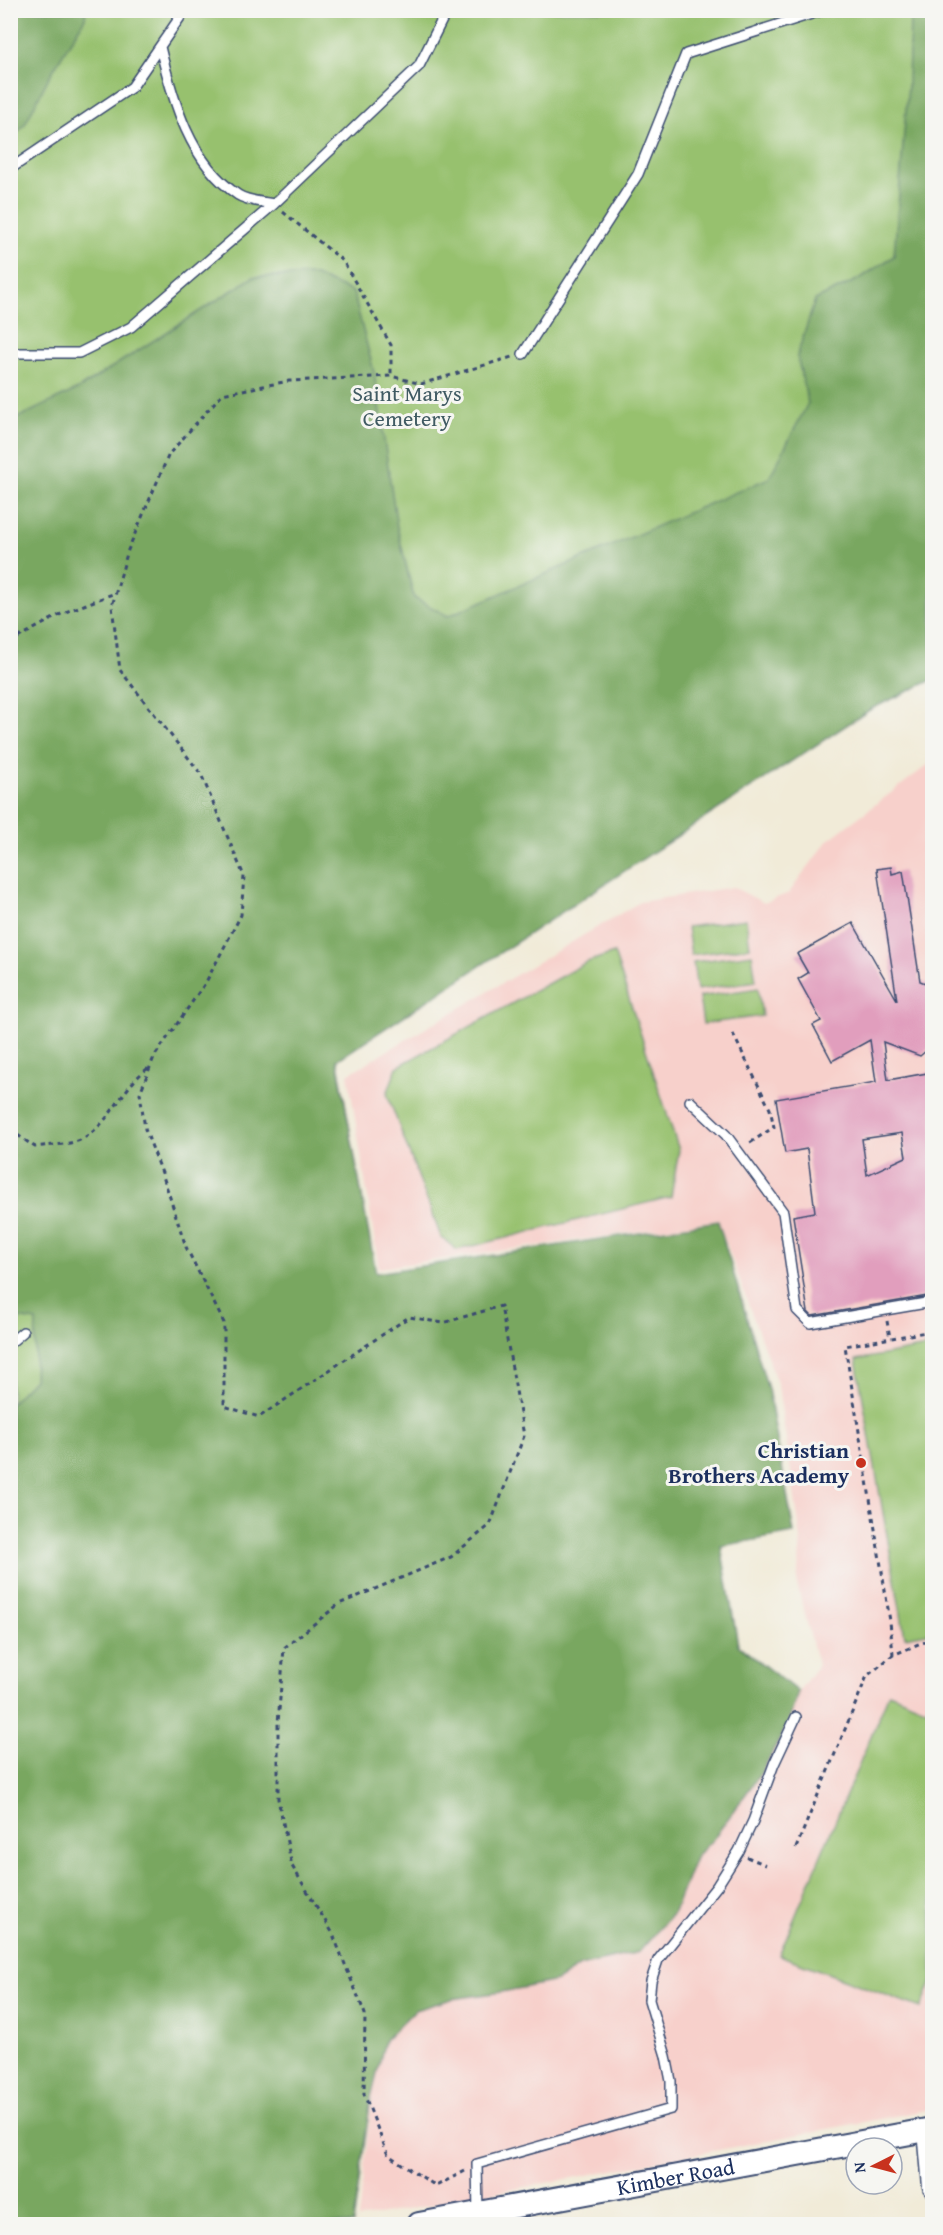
<svg xmlns="http://www.w3.org/2000/svg" width="943" height="2235" font-family="'Gentium Book Plus',serif">
  <style>
    .built { fill: #f7d0cb }
    .green { fill: #97c16e; stroke: #597866; stroke-width: 1.5 }
    .forest { fill: #79a761; stroke: #4a6b60; stroke-width: 1.5 }
    .building { fill: #e19ebd; fill-rule: evenodd }
    .lines { fill: none; stroke-linecap: round; stroke-linejoin: round }
    .service-casing { stroke: #3b4b70; stroke-width: 12 }
    .minor-casing { stroke: #3b4b70; stroke-width: 21 }
    .tertiary-casing { stroke: #3b4b70; stroke-width: 26 }
    .path { stroke: #3b4b70; stroke-width: 3; stroke-dasharray: 4.5 4.5; stroke-linecap: butt }
    .service { stroke: #fff; stroke-width: 9 }
    .minor { stroke: #fff; stroke-width: 18 }
    .tertiary { stroke: #fff; stroke-width: 22 }
    .poi-dot { fill: #c8321e; stroke: #f6f6f2; stroke-width: 2 }
    .labels { text-anchor: middle; stroke-width: 6; stroke-linejoin: round; paint-order: stroke }
    .park-label { font-size: 22px; fill: #405b63; stroke: #f6f6f2 }
    .poi-label { font-size: 22px; font-weight: bold; fill: #1b2f5e; stroke: #f6f6f2; text-anchor: end }
    .street-label { font-size: 22px; fill: #1b2f5e; stroke: #f6f6f2 }
  </style>
  <rect width="100%" height="100%" fill="#f6f6f2"/>
  <filter id="ink" filterUnits="userSpaceOnUse"><feTurbulence type="fractalNoise" baseFrequency=".0167" numOctaves="2"/><feDisplacementMap in="SourceGraphic" scale="12" xChannelSelector="R" yChannelSelector="G"/><feConvolveMatrix kernelMatrix="1 2 1 2 8 2 1 2 1" color-interpolation-filters="sRGB"/></filter>
  <filter id="wash" filterUnits="userSpaceOnUse"><feTurbulence type="fractalNoise" baseFrequency=".008" numOctaves="4" result="noise"/><feDisplacementMap in="SourceGraphic" scale="24" xChannelSelector="R" yChannelSelector="G"/><feGaussianBlur stdDeviation="1.35" result="paint"/><feColorMatrix in="noise" values="0 0 0 0 0 0 0 0 0 0 0 0 0 0 0 0 0 1.4 0 .05"/><feComposite in="paint" operator="in"/></filter>
  <g filter="url(#wash)">
    <rect width="100%" height="100%" fill="#f1ebd8"/>
    <path class="built" d="M932 762V2109L358 2219 372 2098 385 2040 415 2010 452 1999 502 1992 557 1981 579 1966 639 1952 674 1912 695 1858 714 1838 788 1724 798 1692 818 1665 797 1585 801 1539 778 1386 718 1220 379 1268 348 1074 640 902 733 887 764 903 789 893 828 840Z"/>
    <path class="green" d="M11 11H932V584L309 898 381 1306 11 1404Z
      M746 919 750 947 691 955 687 927Z
      M614 953 679 1150 671 1197 457 1250 441 1237 387 1094 397 1067 587 962Z
      M752 954 756 981 697 990 693 962Z
      M758 988 762 1016 703 1024 699 997Z
      M932 1346V1632L905 1637 856 1360Z
      M889 1693 932 1711V1981L921 2008 779 1955Z"/>
    <path class="forest" d="M11 10 86 11 85 18 49 77 25 124 11 140Z
      M917 11H932V680L871 709 337 1060 376 1273 718 1221 768 1389 794 1533 721 1546 738 1645 798 1692 788 1724 761 1773 714 1838 695 1858 674 1912 639 1952 580 1966 557 1981 502 1992 452 1999 415 2010 385 2040 371 2098 353 2224H11L10 1404 34 1379 36 1321 10 1317 11 421 78 389 253 277 313 275 353 292 374 372 397 527 414 598 448 616 769 478 808 403 797 356 815 300 859 279 894 256 908 84 910 20Z"/>
    <g id="blocks">
      <path class="building" d="M891 867 892 874 903 871 920 981 933 986V1045L920 1056 883 1042 888 1080 933 1072V1295L812 1316 808 1312 793 1216 815 1212 807 1149 785 1153 776 1099 876 1082 870 1040 832 1061 813 1025 821 1021 798 979 808 973 797 954 853 923 897 1000 877 869ZM902 1133 906 1157 867 1175 862 1139Z"/>
    </g>
  </g>
  <g filter="url(#ink)">
    <use href="#blocks" fill-opacity="0" stroke="#3b4b70" stroke-width="1.5"/>
    <g class="lines">
      <g class="service-casing">
        <path id="service" d="M160 47C173 101 190 163 238 195 247 201 263 202 274 204
          M10 169 132 87 185 10
          M10 353H79L131 327 274 204 419 66 447 10
          M523 354 638 174 686 54 824 10
          M690 1101 726 1135 783 1212 797 1310 810 1323 932 1302
          M10 1343 23 1332
          M478 2213 477 2164 671 2109V2081L666 2056 649 2000 651 1981 658 1960 717 1886 739 1851 753 1821 774 1764 796 1717"/>
      </g>
      <g class="minor-casing">
        <path id="minor" d="M927 2130 932 2187"/>
      </g>
      <g class="tertiary-casing">
        <g id="tertiary">
          <path id="s1" d="M419 2224 932 2129"/>
        </g>
      </g>
      <path class="path" d="M283 212 343 261 391 345V376
        M10 642 63 613 115 593
        M733 1034 770 1109 774 1127 747 1145
        M10 1130 35 1147C47 1145 72 1145 82 1139 113 1122 122 1085 150 1067
        M887 1321 890 1338
        M893 1655 890 1621 845 1346 932 1331
        M796 1848 867 1676 893 1655 921 1643 932 1641
        M747 1857 766 1865
        M931 2061 932 2057
        M465 2171 436 2186 388 2155 364 2094 365 2014 332 1932 292 1866 278 1799V1723L284 1648 339 1604 451 1557 490 1525 524 1436 501 1306 443 1323 409 1317 259 1417 224 1406V1323L186 1247 162 1173 145 1129 140 1093 154 1057 206 982 241 915 244 876 201 774 120 670 112 606 128 550 169 454 222 394 289 381 391 376 421 384 512 357"/>
      <use href="#service" class="service"/>
      <use href="#minor" class="minor"/>
      <use href="#tertiary" class="tertiary"/>
    </g>
  </g>
  <circle class="poi-dot" cx="861" cy="1463" r="6"/>
  <g class="labels">
    <g class="park-label">
      <text x="407" y="401">Saint Marys<tspan x="407" dy="25">Cemetery</tspan></text>
    </g>
    <g class="poi-label">
      <text x="849" y="1458">Christian<tspan x="849" dy="25">Brothers Academy</tspan></text>
    </g>
    <g class="street-label">
      <text dy="8" stroke="none"><textPath href="#s1" startOffset="261">Kimber Road</textPath></text>
    </g>
  </g>
  <rect width="943" height="2235" fill="none" stroke="#f6f6f2" stroke-width="36"/>
  <g transform="translate(874 2166) rotate(264)"><circle r="28" fill="#f6f6f2" stroke="#9ea6b7" stroke-width="1.5"/>
  <path d="M0-4.5L10 22L0 15L-10 22Z" fill="#c8321e"/>
  <text y="-9" font-size="16" font-weight="bold" text-anchor="middle" fill="#1b2f5e">N</text>
  </g>
</svg>
